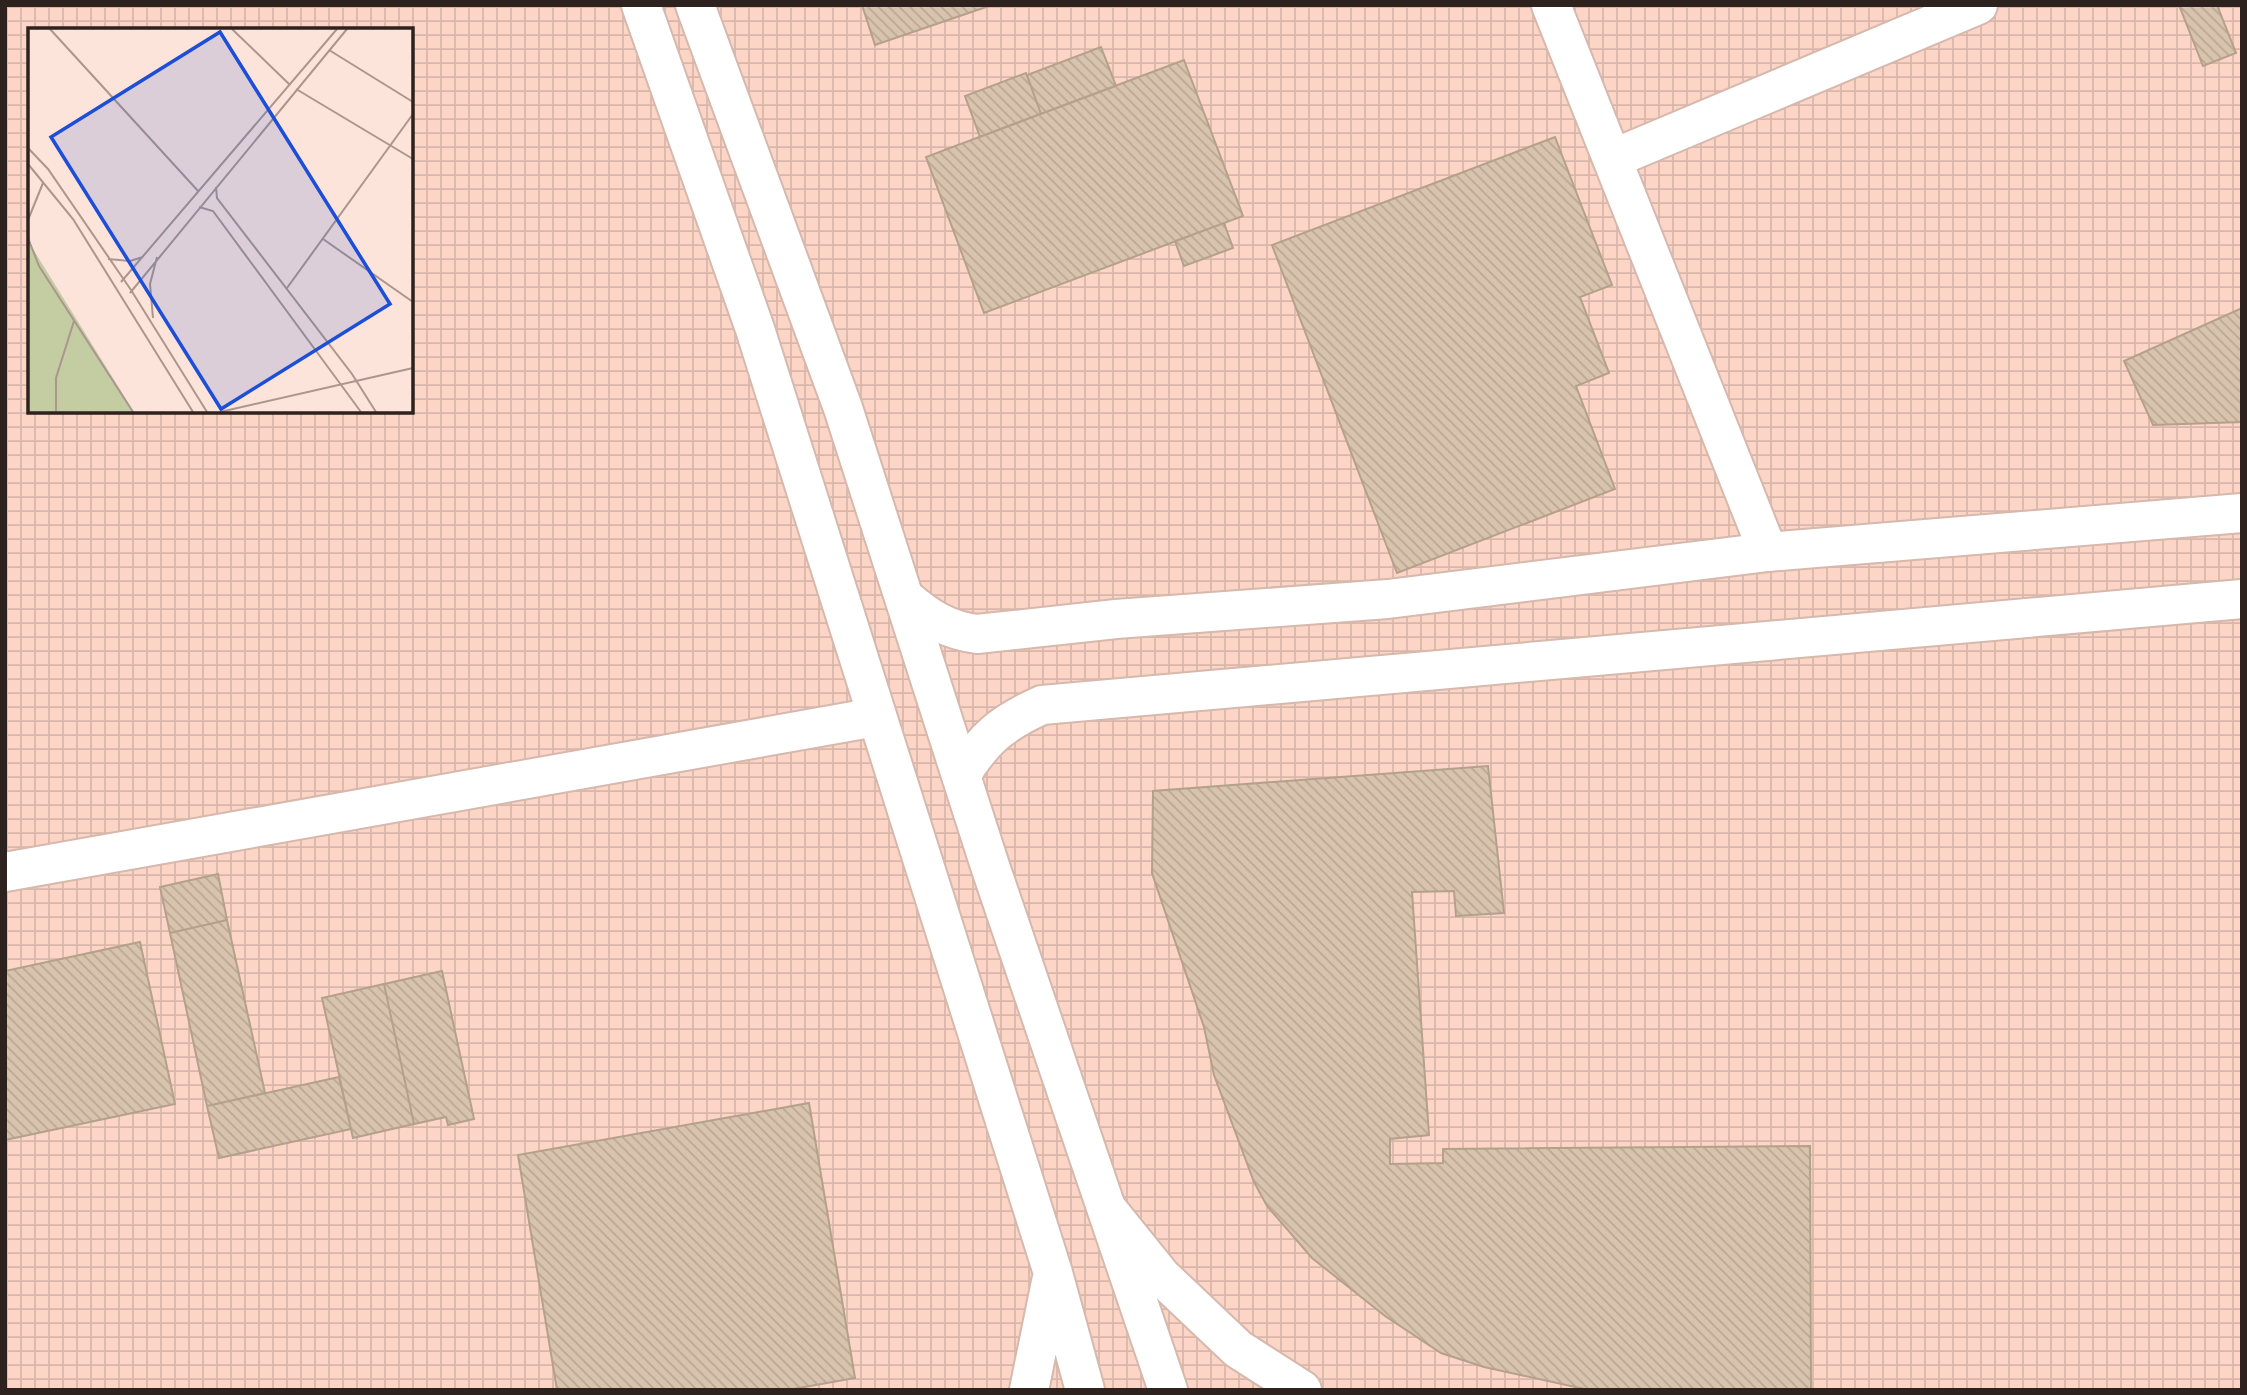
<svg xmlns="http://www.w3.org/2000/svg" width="2247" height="1395" font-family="'DejaVu Sans',sans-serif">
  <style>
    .industrial { fill: url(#industrial-grid); fill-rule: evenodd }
    .building { fill: url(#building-back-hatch); stroke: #b5a08b; stroke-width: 2 }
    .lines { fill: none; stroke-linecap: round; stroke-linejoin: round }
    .minor-casing { stroke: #d6b8ad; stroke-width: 42 }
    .tertiary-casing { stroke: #d6b8ad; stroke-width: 42 }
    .secondary-casing { stroke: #d6b8ad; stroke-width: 42 }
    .minor { stroke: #fff; stroke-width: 38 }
    .tertiary { stroke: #fff; stroke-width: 38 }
    .secondary { stroke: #fff; stroke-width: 38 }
    .inset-road { fill: none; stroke: #aa968e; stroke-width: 2 }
    .view { fill: #1d4ed8; fill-opacity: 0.15; stroke: #1d4ed8; stroke-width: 3.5 }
    .inset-edge { fill: none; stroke: #2d221d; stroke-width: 3.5 }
  </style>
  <defs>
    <pattern id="industrial-grid" width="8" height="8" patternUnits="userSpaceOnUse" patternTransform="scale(1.75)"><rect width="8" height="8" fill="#fcd5c6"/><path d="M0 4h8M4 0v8" fill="none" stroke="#d8b7aa"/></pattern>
    <pattern id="building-back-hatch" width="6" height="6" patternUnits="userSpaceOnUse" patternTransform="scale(1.75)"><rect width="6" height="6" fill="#d8c3ad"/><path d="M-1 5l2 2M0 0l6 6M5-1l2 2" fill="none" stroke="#baa794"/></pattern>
  </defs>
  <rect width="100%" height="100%" fill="#fde4da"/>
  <path class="industrial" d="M5 5H2242V1390H5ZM30 30H411V411H30Z"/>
  <path class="building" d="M862 5H992L875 45Z
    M2179 5H2217L2236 53 2203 66Z
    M1101 47 1116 86 1041 114 1027 75Z
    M1184 60 1243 216 984 313 926 157Z
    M1026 73 1041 114 980 137 965 96Z
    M1555 137 1612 285 1580 297 1609 373 1576 386 1615 489 1397 573 1272 245Z
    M1224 223 1233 248 1184 266 1175 241Z
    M2242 308V422L2153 425 2124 361Z
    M1488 766 1504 913 1456 916 1454 891 1412 892 1429 1135 1390 1139V1164L1443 1163V1149L1810 1146 1811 1390H1589L1484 1367 1441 1353 1385 1316 1312 1258 1267 1206 1254 1182 1214 1075 1204 1027 1152 873 1153 791Z
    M218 874 227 920 170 933 160 887Z
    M227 920 265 1093 207 1106 170 933Z
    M140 942 175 1104 5 1140V971Z
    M442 971 474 1119 448 1125 446 1117 414 1124 384 984Z
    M384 984 414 1124 353 1138 322 998Z
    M339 1077 351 1129 219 1158 207 1106Z
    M809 1103 855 1378 788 1390H557L518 1155Z"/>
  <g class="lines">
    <g class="minor-casing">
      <path id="minor" d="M1551 5 1768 552
        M1612 159 1978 5
        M905 598C928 618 947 630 977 634L1116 619 1388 599 1768 552 2242 513
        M961 775C984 738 1002 723 1042 705L2242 599
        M5 872 876 717"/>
    </g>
    <g class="tertiary-casing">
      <path id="tertiary" d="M641 5 755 329 1053 1273 1085 1390
        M695 5 843 408 990 866 1168 1390
        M1029 1390 1051 1282"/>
    </g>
    <g class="secondary-casing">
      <path id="secondary" d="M1107 1209 1161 1276 1238 1349 1302 1390"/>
    </g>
    <use href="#minor" class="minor"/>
    <use href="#tertiary" class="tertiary"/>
    <use href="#secondary" class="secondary"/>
  </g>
  <g transform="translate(28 28)">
    <rect width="385" height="385" fill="#fde4da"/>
    <path d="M0 213 106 384H0Z" fill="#c4cda2"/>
    <path class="inset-road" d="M22 1 171 164M204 1 261 56M301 22 385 74M268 61 385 131M0 120 20 141 103 262 179 384M0 136 45 191 165 384M188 159 189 170 324 346 348 384M171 179 185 183 333 384M0 192 15 155M0 210 11 238 105 384M295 211 385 274M80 231 102 233 115 229M93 254 309 1M259 260 385 86M102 265 319 1M125 290 122 256 129 229M28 384V350L46 293M192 384 385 340"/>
    <path class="view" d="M192 4 362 276 193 381 23 109Z"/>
    <rect width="385" height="385" class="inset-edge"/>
  </g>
  <rect width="2247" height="1395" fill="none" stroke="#2d221d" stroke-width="14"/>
</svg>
